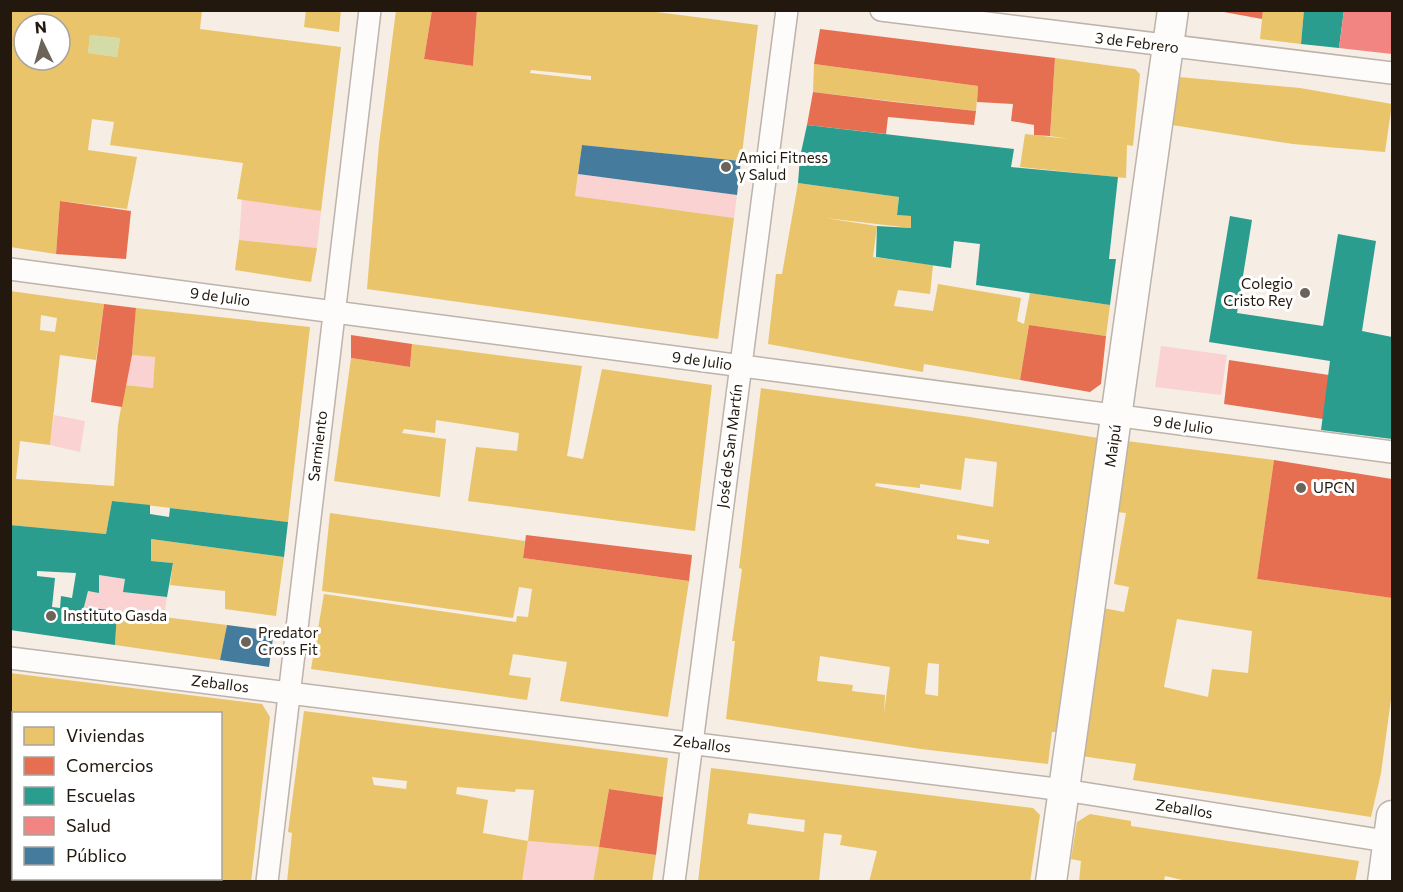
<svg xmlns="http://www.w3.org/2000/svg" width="1403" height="892" font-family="Commissioner,sans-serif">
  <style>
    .green { fill: #fad2d2 }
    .water { fill: #d3dca6 }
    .homes { fill: #e9c46a; fill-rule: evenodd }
    .shops { fill: #e76f51 }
    .schools { fill: #2a9d8f; fill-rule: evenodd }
    .health { fill: #f28482 }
    .public { fill: #457b9d }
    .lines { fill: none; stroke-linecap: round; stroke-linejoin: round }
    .street-casing { stroke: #bcb3aa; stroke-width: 24 }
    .secondary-casing { stroke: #bcb3aa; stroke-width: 33 }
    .street { stroke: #fefcfb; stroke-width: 21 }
    .secondary { stroke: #fefcfb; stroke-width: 30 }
    .poi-dot { fill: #6c6359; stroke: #fff; stroke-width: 2 }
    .labels { text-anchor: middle; stroke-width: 6; stroke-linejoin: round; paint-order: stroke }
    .street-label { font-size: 15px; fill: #22180e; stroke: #fff }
    .poi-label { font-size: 15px; fill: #22180e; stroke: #fff; text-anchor: start }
  </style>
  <rect width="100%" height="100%" fill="#f6ede4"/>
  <path class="green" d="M578 174 737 195 734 218 575 196Z
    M242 199 321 211 317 248 239 240Z
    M1161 346 1227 355 1221 395 1155 387Z
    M132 355 155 357 153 388 125 385Z
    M54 415 85 421 80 452 50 445Z
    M99 575 125 579 123 592 167 597 164 617 84 607 88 591 98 592Z
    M528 841 599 847 593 881 522 882Z"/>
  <path class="water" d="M90 35 120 38 117 57 88 53Z"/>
  <path class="homes" d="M10 10H202L200 29 341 47 321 211 237 199 243 163 110 145 114 122 92 119 88 150 137 157 127 209 60 201 56 254 10 247ZM24 24H60V60H24ZM90 35 120 38 117 57 88 53Z
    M306 10H341L339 32 304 27Z
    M396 10H432L424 59 473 66 477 10H641L758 25 741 161 582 145 578 174 575 196 734 218 718 339 367 289 379 144ZM531 70 591 76V80L530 73Z
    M1263 10H1304L1301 44 1260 39Z
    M1055 58 1135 69 1140 74 1133 146 1127 145 1126 178 1020 167 1025 134 1069 139 1050 136Z
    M814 64 978 86 976 111 813 92Z
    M1179 77 1300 88 1392 104 1385 152 1293 144 1172 125Z
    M798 183 899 197 897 215 911 216V228L825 218 877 226 873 257 933 265 930 294 898 290 894 306 933 311 938 284 1021 298 1017 321 1024 324 1030 293 1110 305 1106 336 1029 325 1020 380 924 364 923 372 768 344 776 274H782Z
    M239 240 317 248 311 282 235 270Z
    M10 291 104 304 96 360 60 355 50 445 20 441 16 479 114 486 118 425 125 385 153 388 155 357 132 355 136 308 310 327 288 522 112 501 106 534 10 525ZM41 315 57 318 55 332 40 330Z
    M412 344 582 366 567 456 583 459 602 369 712 385 695 531 468 501 476 447 517 451 519 433 436 420 435 433 404 429 402 433 446 439 440 497 334 481 351 358 410 367Z
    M761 388 970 417 1098 438 1056 732H1052L1048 764 921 749 726 719 735 641H732L742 569 739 568ZM965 458 997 462 993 507 875 486 876 483 920 488V484L961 490ZM957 535 989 540V544L957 539ZM820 656 890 667 884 713 885 695 852 691 853 685 817 681ZM928 663 939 664 938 696 925 694Z
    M1127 441 1274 460 1257 579 1392 598V692L1381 773 1371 817 1133 780 1136 764 1081 756 1103 608 1124 612 1129 587 1114 584 1126 513 1117 512ZM1177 619 1252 631 1248 673 1212 669 1208 697 1164 687Z
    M330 513 525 541 523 558 689 581 668 717 560 701 567 662 513 654 509 675 531 678 527 700 311 669 324 594 516 622 517 616 528 617 532 589 519 587 513 618 322 591Z
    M151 539 284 557 276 616 225 609V591L170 585 173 563 151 561Z
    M117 611 227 625 220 660 115 645Z
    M10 673 262 704 270 717 251 882H98V879H220V714H14V879H89V882H10Z
    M304 711 668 758 663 797 609 789 599 847 656 855 652 882H593L599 847 528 841 534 790 516 789 515 792 457 787 456 794 488 800 483 833 528 841 522 882H287L292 833 288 832ZM372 777 407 781 406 789 374 785Z
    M711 768 1033 808 1040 815 1030 882H869L877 851 840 845 842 835 824 833 819 882H698ZM749 813 805 820 804 832 747 824Z
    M1090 814 1131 821V826L1359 861 1355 882H1191L1165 876 1164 882H1079L1081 861 1071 859 1077 822Z"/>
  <path class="shops" d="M432 10H477L473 66 424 59Z
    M1213 10H1263L1262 19Z
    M820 29 1055 58 1050 136 1034 135V125L1011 121 1013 104 977 102 978 86 814 64Z
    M813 92 894 102 976 111 974 125 888 117 886 134 807 125Z
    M60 201 131 211 126 259 56 254Z
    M104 304 136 308 132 355 122 407 91 402Z
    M1029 325 1106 336 1101 384 1090 392 1020 380Z
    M351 335 412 344 410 367 351 358Z
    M1229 360 1329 375 1323 419 1224 404Z
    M1274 460 1392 479V598L1257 579Z
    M526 535 692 555 689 581 523 558Z
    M609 789 663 797 656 855 599 847Z"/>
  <path class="schools" d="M1304 10H1344L1339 48 1301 44Z
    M807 125 1014 149 1011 167 1118 177 1109 259H1116L1110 305 976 285 980 244 954 241 951 268 876 257 877 226 911 228V216L897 215 899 197 798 183 800 157Z
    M1230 216 1252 220 1237 313 1323 326 1338 234 1376 241 1362 331 1392 337V439L1321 430 1330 361 1209 342Z
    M112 501 150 505V514L169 517 170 508 288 522 284 557 151 539V561L173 563 167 597 123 592 125 579 99 575V593L88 591 84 607 117 611 115 645 10 630V525L106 534ZM37 571 76 573 72 598 61 596 60 608 52 607 55 578 37 576Z"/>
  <path class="health" d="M1344 10H1392V54L1339 48Z"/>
  <path class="public" d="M582 145 741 161 737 195 578 174Z
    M227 625 274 631 269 667 220 660Z"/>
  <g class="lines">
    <g class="street-casing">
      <path id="street" d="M881 10 1392 73
        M10 269 1392 452
        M10 658 1064 790 1392 842
        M267 882 370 10
        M674 882 787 10"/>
    </g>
    <g class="secondary-casing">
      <path id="secondary" d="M1051 882 1173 10
        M1383 882 1392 816"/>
    </g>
    <use href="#street" class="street"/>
    <use href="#secondary" class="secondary"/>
  </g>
  <g class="poi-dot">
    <circle cx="726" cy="167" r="6"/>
    <circle cx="1305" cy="293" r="6"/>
    <circle cx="1301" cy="488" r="6"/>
    <circle cx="51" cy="616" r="6"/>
    <circle cx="246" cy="642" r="6"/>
  </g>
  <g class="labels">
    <g class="street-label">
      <text transform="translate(1137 43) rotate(7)" y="5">3 de Febrero</text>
      <text transform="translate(220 297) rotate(8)" y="5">9 de Julio</text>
      <text transform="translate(702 361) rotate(8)" y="5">9 de Julio</text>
      <text transform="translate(1183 425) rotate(8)" y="5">9 de Julio</text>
      <text transform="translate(318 446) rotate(-83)" y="5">Sarmiento</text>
      <text transform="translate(730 446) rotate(-83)" y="5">José de San Martín</text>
      <text transform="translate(1113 446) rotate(-82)" y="5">Maipú</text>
      <text transform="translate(220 684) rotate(7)" y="5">Zeballos</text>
      <text transform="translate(702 744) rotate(7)" y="5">Zeballos</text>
      <text transform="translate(1184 809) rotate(9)" y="5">Zeballos</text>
    </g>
    <g class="poi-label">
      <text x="738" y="163">Amici Fitness<tspan x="738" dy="17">y Salud</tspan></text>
      <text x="1293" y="289" text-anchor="end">Colegio<tspan x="1293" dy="17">Cristo Rey</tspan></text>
      <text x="1313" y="493">UPCN</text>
      <text x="63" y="621">Instituto Gasda</text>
      <text x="258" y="638">Predator<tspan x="258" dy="17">Cross Fit</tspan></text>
    </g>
  </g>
  <rect width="1403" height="892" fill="none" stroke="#22180e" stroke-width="24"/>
  <rect x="12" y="712" width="210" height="168" fill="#ffffff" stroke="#a7a39f" stroke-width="1.5"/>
  <rect x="24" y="727" width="30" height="18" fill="#e9c46a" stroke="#a7a39f" stroke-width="1.5"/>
  <text x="66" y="742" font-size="18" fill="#22180e">Viviendas</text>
  <rect x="24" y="757" width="30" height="18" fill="#e76f51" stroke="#a7a39f" stroke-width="1.5"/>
  <text x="66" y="772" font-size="18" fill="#22180e">Comercios</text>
  <rect x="24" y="787" width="30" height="18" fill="#2a9d8f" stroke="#a7a39f" stroke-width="1.5"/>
  <text x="66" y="802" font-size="18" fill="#22180e">Escuelas</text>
  <rect x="24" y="817" width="30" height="18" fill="#f28482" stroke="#a7a39f" stroke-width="1.5"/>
  <text x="66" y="832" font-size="18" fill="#22180e">Salud</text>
  <rect x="24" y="847" width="30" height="18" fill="#457b9d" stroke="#a7a39f" stroke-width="1.5"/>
  <text x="66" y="862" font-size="18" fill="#22180e">Público</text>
  <g transform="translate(42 42) rotate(355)"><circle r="28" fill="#ffffff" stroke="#a7a39f" stroke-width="1.5"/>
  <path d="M0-4.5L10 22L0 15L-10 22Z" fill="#6c6359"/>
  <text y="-9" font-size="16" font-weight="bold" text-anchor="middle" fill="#22180e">N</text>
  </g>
</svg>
